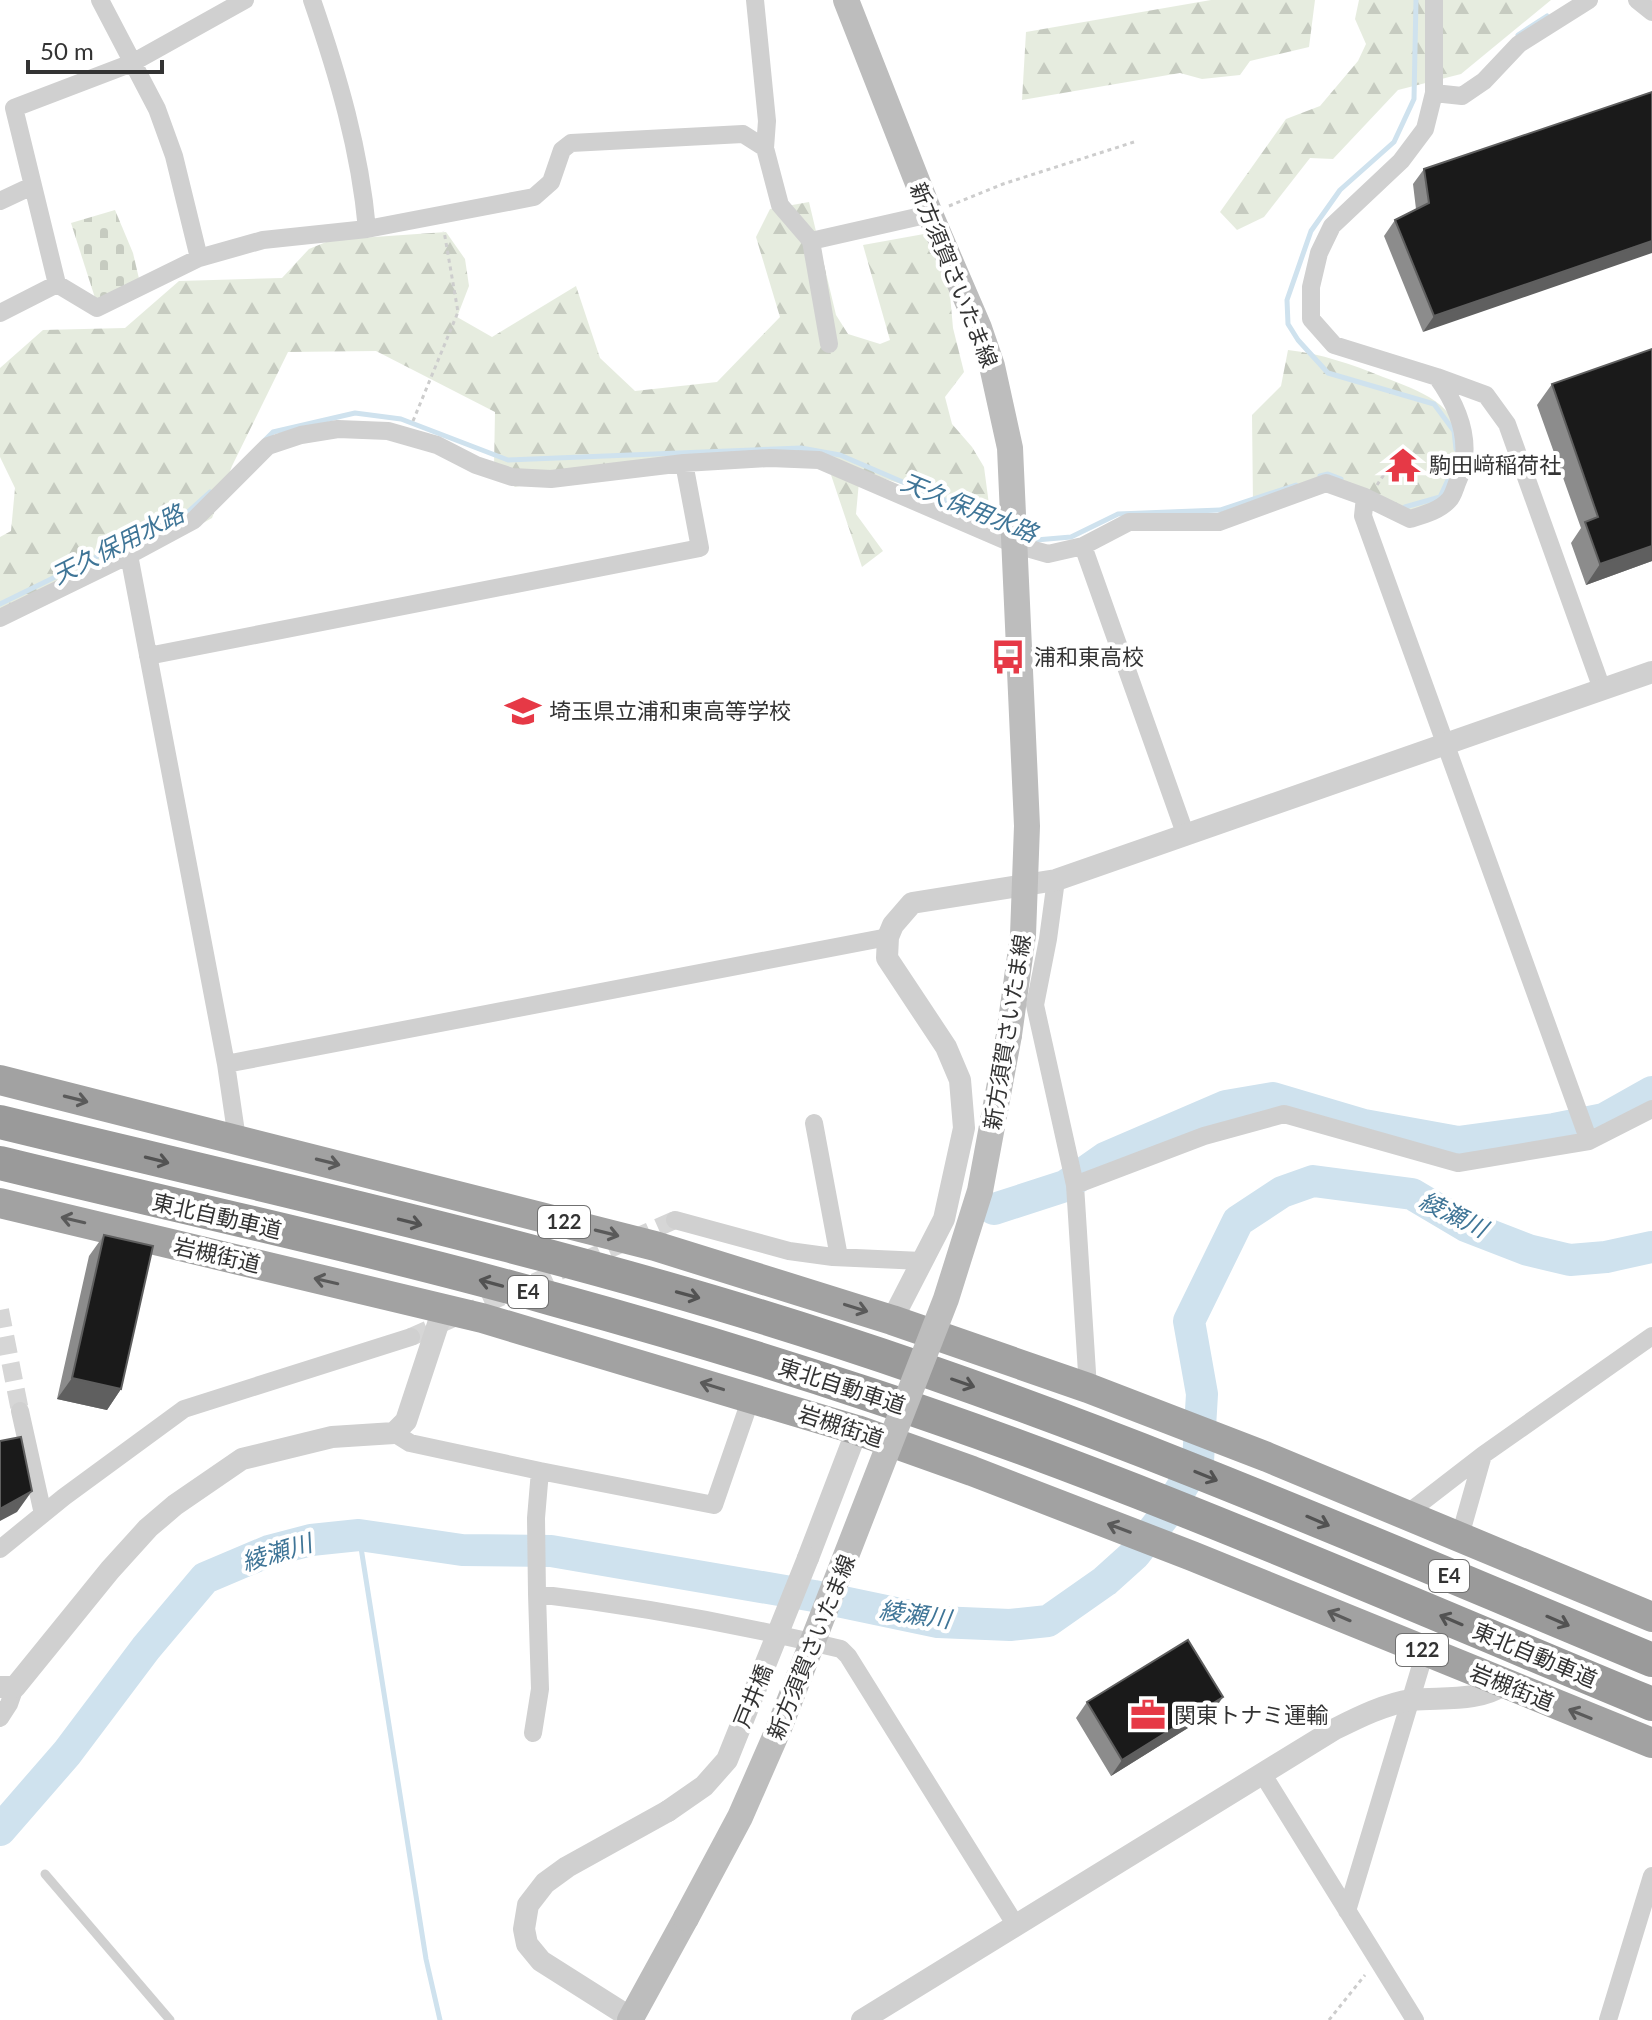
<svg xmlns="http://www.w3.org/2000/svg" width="1652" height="2020" font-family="Lato,'Noto Sans JP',sans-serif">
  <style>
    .forest { fill: url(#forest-firs) }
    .cemetery { fill: url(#cemetery-stones) }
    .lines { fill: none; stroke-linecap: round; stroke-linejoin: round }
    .stream { stroke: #cfe2ee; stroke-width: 5 }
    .river { stroke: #cfe2ee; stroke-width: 32 }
    .minor-tunnel { stroke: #d6d6d6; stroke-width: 18; stroke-dasharray: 18 9; stroke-linecap: butt }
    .path { stroke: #cdcdcd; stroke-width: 3; stroke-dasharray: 4 4; stroke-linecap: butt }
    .service { stroke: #d0d0d0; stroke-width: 9 }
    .minor { stroke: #d0d0d0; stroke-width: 18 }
    .tertiary { stroke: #d0d0d0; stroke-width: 22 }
    .secondary { stroke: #bdbdbd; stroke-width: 26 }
    .trunk { stroke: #a2a2a2; stroke-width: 30 }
    .motorway { stroke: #9a9a9a; stroke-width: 34 }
    .tertiary-bridge { stroke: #d0d0d0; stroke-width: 22 }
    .secondary-bridge { stroke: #bdbdbd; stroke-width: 26 }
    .wall { fill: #8c8c8c }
    .shaded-wall { fill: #5f5f5f }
    .building { fill: #1a1a1a; stroke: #5f5f5f; stroke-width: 2 }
    .oneway { stroke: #5a5a5a }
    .oneway2 { stroke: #525252 }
    .labels { text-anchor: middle; stroke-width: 8; stroke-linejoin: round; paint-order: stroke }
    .shield { fill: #fff; stroke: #707070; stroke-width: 2 }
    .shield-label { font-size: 20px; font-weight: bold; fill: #333 }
    .street-label { font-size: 22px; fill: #333; stroke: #fff }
    .poi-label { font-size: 22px; fill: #333; stroke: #fff; text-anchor: start }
    .water-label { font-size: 24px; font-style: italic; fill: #3f7597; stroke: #fff }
  </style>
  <defs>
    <pattern id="forest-firs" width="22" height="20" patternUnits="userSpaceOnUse" patternTransform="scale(2)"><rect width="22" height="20" fill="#e6ecdf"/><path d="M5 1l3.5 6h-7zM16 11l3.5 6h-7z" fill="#c6cbc0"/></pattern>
    <pattern id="cemetery-stones" width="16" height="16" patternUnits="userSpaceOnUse" patternTransform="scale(2)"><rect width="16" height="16" fill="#e6ecdf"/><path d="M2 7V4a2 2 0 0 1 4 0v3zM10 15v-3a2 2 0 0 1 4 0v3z" fill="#c6cbc0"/></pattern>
  </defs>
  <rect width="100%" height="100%" fill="#fff"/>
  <path class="forest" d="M1211 0H1315L1309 47 1250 61 1240 75 1202 79 1180 73 1022 100 1026 32Z
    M1359 0H1551L1461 74 1398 90 1333 159 1310 158 1264 217 1237 230 1220 212 1286 119 1320 106 1358 61 1366 44 1355 19Z
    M809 202 836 315 848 334 880 344 890 340 863 245 924 234 948 272 953 328 964 372 945 397 952 424 972 447 984 467 990 512 860 471 856 514 883 551 862 567 829 469 819 455 605 466 515 487 494 466 495 412 376 351 288 352 232 466 212 518 141 558 0 624V537L11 531 15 488 0 457V368L43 330 125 328 179 281 282 278 309 249 331 240 446 232 465 259 469 286 457 317 492 337 576 286 600 358 635 391 717 382 780 317 756 237 770 209Z
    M1288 350C1322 354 1351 364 1383 377 1425 393 1471 408 1457 465 1450 495 1444 500 1415 512L1327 478 1253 505 1252 415 1281 386Z"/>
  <path class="cemetery" d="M115 210 133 253 140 283 96 301 71 223Z"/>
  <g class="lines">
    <path class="stream" d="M1416 0 1414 99 1394 142 1340 190 1311 231 1287 300 1288 324 1298 340 1328 373 1434 404 1454 431 1456 449
      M1518 35 1547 16
      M264 441 273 432 355 413 401 419 508 460 801 448 840 455 1005 526
      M1320 476 1328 474 1341 479
      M1405 507 1440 497 1454 467
      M1021 533 1036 540 1071 537 1118 514 1220 510 1296 485
      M0 604 188 512 210 492
      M359 1535 426 1959 440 2020"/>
    <path class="river" d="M994 1209 1065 1186 1105 1158 1226 1106 1273 1098 1364 1125 1458 1142 1554 1129 1604 1119 1652 1092
      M0 1830 67 1753 146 1648 205 1578 269 1551 311 1540 359 1535 462 1550 551 1551 814 1596 938 1622 1010 1625 1048 1621 1105 1581 1135 1554 1165 1515 1198 1461 1202 1394 1189 1321 1238 1221 1282 1192 1313 1181 1412 1194 1466 1226 1528 1250 1570 1260 1606 1257 1652 1247"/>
    <path class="minor-tunnel" d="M0 1310 20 1411
      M411 1337 675 1220"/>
    <path class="path" d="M949 206 1003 184 1134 142
      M413 421 458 312 444 231
      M1377 485 1387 470 1399 464
      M1329 2020 1365 1975"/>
    <path class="service" d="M45 1874 170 2020"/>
    <path class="minor" d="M100 0 157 109 174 156 199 258
      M245 0 132 63 14 108 57 284 97 308 199 258 263 240 367 229 534 197 551 182 562 150 571 143 743 134 765 148
      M312 0C338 75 360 150 367 229
      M755 0 767 121 765 148 780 205 811 241 829 344
      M1637 0 1652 12
      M1434 93 1462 96 1484 81 1519 44 1589 0
      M0 201 32 186
      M811 241 930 214
      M0 313 57 284
      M1437 377 1486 395 1507 424 1602 689
      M1365 497 1363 516 1589 1141
      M1083 546 1186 836
      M129 555 226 1064 237 1139
      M0 618 129 555 194 520 268 446 301 435 338 429 388 431 437 445 476 465 512 477 551 479 684 463 770 458 819 460 1016 545 1048 554 1083 546 1129 522H1219L1326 483 1365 497 1410 519C1423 515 1439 511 1449 500 1453 496 1455 488 1457 483 1474 446 1460 409 1437 377L1334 345 1311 319V287L1319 253 1332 226 1401 161 1425 129 1434 93V0
      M148 656 700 548 684 463
      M1056 880 1048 939 1035 1005 1075 1185 1088 1388
      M226 1064 888 937
      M814 1123 839 1257
      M1075 1185 1204 1136 1284 1114 1458 1163 1589 1141 1652 1109
      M675 1220 789 1251 833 1257 922 1261
      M20 1411 43 1514
      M394 1433 410 1443 540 1471
      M1404 1516 1483 1455 1652 1336
      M1460 1536 1483 1455
      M0 1549 64 1497 184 1409 411 1337
      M537 1594 536 1518 540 1471 714 1505 751 1398
      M0 1718 9 1704 15 1687
      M533 1733 540 1689 537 1594C639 1606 741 1625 841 1649L848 1656 1015 1924
      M1262 1773 1415 2020
      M1347 1911 1425 1652
      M1608 2020 1652 1876"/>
    <path class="tertiary" d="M892 1320 944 1219 964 1128 960 1080 946 1047 887 958 888 937 893 925 912 903 1056 880 1652 672
      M808 1558 857 1430
      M0 1687H15L110 1570 148 1528 175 1505 242 1459 332 1437 394 1433 406 1421 443 1309
      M631 2018 541 1961 527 1944 524 1929 528 1905 545 1883 567 1867 668 1811
      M862 2020 1335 1729C1359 1717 1385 1704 1412 1700 1444 1697 1478 1702 1505 1684"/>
    <path class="secondary" d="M846 0 930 214 979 328 992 366 1010 448 1027 826 1023 935 1009 1035
      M630 2020 686 1918"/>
    <path class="trunk" d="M0 1080 655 1246 892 1320 1088 1388 1267 1457 1652 1617
      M0 1203 482 1318 857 1430 972 1471 1192 1556 1652 1743"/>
    <path class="motorway" d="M0 1122C280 1190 564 1251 838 1341 1115 1431 1383 1548 1652 1660
      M0 1163C184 1208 370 1248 553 1299 659 1328 766 1360 871 1395 1137 1483 1393 1597 1652 1704"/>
    <path class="tertiary-bridge" d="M668 1811 704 1786 727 1760 808 1558"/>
    <path class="secondary-bridge" d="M686 1918 740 1817 779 1728 946 1299 980 1191 1009 1035"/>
  </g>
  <path class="wall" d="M1652 92 1423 332 1384 236 1395 220 1416 209 1413 184 1424 169Z
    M1552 384 1652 561 1586 585 1571 543 1581 528 1537 405Z
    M104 1235 121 1389 107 1410 57 1399 89 1256Z
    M1087 1702 1212 1713 1111 1776 1076 1718Z"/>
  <path class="shaded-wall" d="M1652 241V253L1423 332 1434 316Z
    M1652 546V561L1586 585 1600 564Z
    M72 1378 121 1389 107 1410 57 1399Z
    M32 1491 17 1512 0 1521V1509Z
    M1223 1697 1212 1713 1111 1776 1122 1760Z"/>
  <path class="building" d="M1652 92V241L1434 316 1395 220 1429 203 1424 169Z
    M1652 349V546L1600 564 1585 522 1598 517 1552 384Z
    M104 1235 153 1246 121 1389 72 1378Z
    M21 1437 32 1491 0 1509V1441Z
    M1188 1640 1223 1697 1122 1760 1087 1702Z"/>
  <defs><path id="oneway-shaft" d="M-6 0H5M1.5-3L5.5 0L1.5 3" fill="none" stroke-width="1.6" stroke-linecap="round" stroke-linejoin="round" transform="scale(2)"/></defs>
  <g class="oneway">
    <use href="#oneway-shaft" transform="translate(76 1099) rotate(14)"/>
    <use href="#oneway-shaft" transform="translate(328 1162) rotate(14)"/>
    <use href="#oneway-shaft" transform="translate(73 1220) rotate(-167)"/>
    <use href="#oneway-shaft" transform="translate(607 1233) rotate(14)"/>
    <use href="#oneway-shaft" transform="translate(326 1281) rotate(-167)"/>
    <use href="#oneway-shaft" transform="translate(856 1308) rotate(17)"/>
    <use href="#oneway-shaft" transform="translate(712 1386) rotate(-163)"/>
    <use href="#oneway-shaft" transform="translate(1119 1528) rotate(-159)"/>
    <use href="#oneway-shaft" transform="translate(1339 1616) rotate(-157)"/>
    <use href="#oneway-shaft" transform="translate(1580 1714) rotate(-158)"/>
  </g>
  <g class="oneway2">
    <use href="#oneway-shaft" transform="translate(157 1160) rotate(14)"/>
    <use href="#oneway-shaft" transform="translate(410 1222) rotate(14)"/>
    <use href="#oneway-shaft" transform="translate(491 1283) rotate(-165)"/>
    <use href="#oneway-shaft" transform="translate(688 1295) rotate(15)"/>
    <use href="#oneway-shaft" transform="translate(963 1383) rotate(19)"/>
    <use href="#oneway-shaft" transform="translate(1206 1476) rotate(22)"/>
    <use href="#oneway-shaft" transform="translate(1318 1521) rotate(23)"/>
    <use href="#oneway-shaft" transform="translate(1451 1620) rotate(-157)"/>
    <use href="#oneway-shaft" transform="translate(1558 1621) rotate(23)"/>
  </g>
  <defs>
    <g id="temple-bare" transform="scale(2.76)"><path d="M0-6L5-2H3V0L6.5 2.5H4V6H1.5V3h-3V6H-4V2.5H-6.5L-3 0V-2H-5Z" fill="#e63946" stroke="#fff" stroke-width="2.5" paint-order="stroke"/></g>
    <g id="bus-bare" transform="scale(2.76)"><path d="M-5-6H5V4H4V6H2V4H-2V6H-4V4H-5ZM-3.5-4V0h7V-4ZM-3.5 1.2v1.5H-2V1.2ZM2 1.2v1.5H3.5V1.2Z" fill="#e63946" stroke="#fff" stroke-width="2.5" paint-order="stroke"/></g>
    <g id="school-bare" transform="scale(2.76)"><path d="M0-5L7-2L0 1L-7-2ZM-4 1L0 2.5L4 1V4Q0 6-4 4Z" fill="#e63946" stroke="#fff" stroke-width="2.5" paint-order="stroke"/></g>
    <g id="office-bare" transform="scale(2.76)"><path d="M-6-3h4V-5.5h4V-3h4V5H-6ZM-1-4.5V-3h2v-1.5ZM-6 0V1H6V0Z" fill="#e63946" stroke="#fff" stroke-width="2.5" paint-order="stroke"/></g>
  </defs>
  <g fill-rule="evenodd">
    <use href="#temple-bare" x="1403" y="465"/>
    <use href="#bus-bare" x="1008" y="657"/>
    <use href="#school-bare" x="523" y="711"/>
    <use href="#office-bare" x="1148" y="1715"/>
  </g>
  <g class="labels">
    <g class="shield">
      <rect x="538" y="1206" width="52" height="32" rx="6"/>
      <rect x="508" y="1276" width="40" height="32" rx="6"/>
      <rect x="1429" y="1560" width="40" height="32" rx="6"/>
      <rect x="1396" y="1634" width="52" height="32" rx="6"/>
    </g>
    <g class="shield-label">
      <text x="564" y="1229">122</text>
      <text x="528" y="1299">E4</text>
      <text x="1449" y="1583">E4</text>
      <text x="1422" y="1657">122</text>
    </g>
    <g class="street-label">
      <text transform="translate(954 275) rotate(68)" y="8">新方須賀さいたま線</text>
      <text transform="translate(1007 1032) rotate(-81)" y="8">新方須賀さいたま線</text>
      <text transform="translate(217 1216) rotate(13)" y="8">東北自動車道</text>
      <text transform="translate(217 1255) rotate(13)" y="8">岩槻街道</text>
      <text transform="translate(842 1386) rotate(18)" y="8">東北自動車道</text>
      <text transform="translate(841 1426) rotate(18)" y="8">岩槻街道</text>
      <text transform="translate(811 1647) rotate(-68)" y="8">新方須賀さいたま線</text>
      <text transform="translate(1535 1655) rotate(23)" y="8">東北自動車道</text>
      <text transform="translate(1512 1687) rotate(22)" y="8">岩槻街道</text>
      <text transform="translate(753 1696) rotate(-68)" y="8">戸井橋</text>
    </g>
    <g class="poi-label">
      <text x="1429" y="473">駒田﨑稲荷社</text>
      <text x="1034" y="665">浦和東高校</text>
      <text x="549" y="719">埼玉県立浦和東高等学校</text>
      <text x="1174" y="1723">関東トナミ運輸</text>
    </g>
    <g class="water-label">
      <text transform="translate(969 508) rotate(22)" y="8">天久保用水路</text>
      <text transform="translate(118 545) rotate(-27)" y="8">天久保用水路</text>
      <text transform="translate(1453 1215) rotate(26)" y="8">綾瀬川</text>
      <text transform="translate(277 1553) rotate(-17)" y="8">綾瀬川</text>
      <text transform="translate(915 1615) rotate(8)" y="8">綾瀬川</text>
    </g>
  </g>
  <path d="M28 60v12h134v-12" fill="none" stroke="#333333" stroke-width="4"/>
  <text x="40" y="60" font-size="24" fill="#333333" stroke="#ffffff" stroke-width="6" paint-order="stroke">50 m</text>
</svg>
